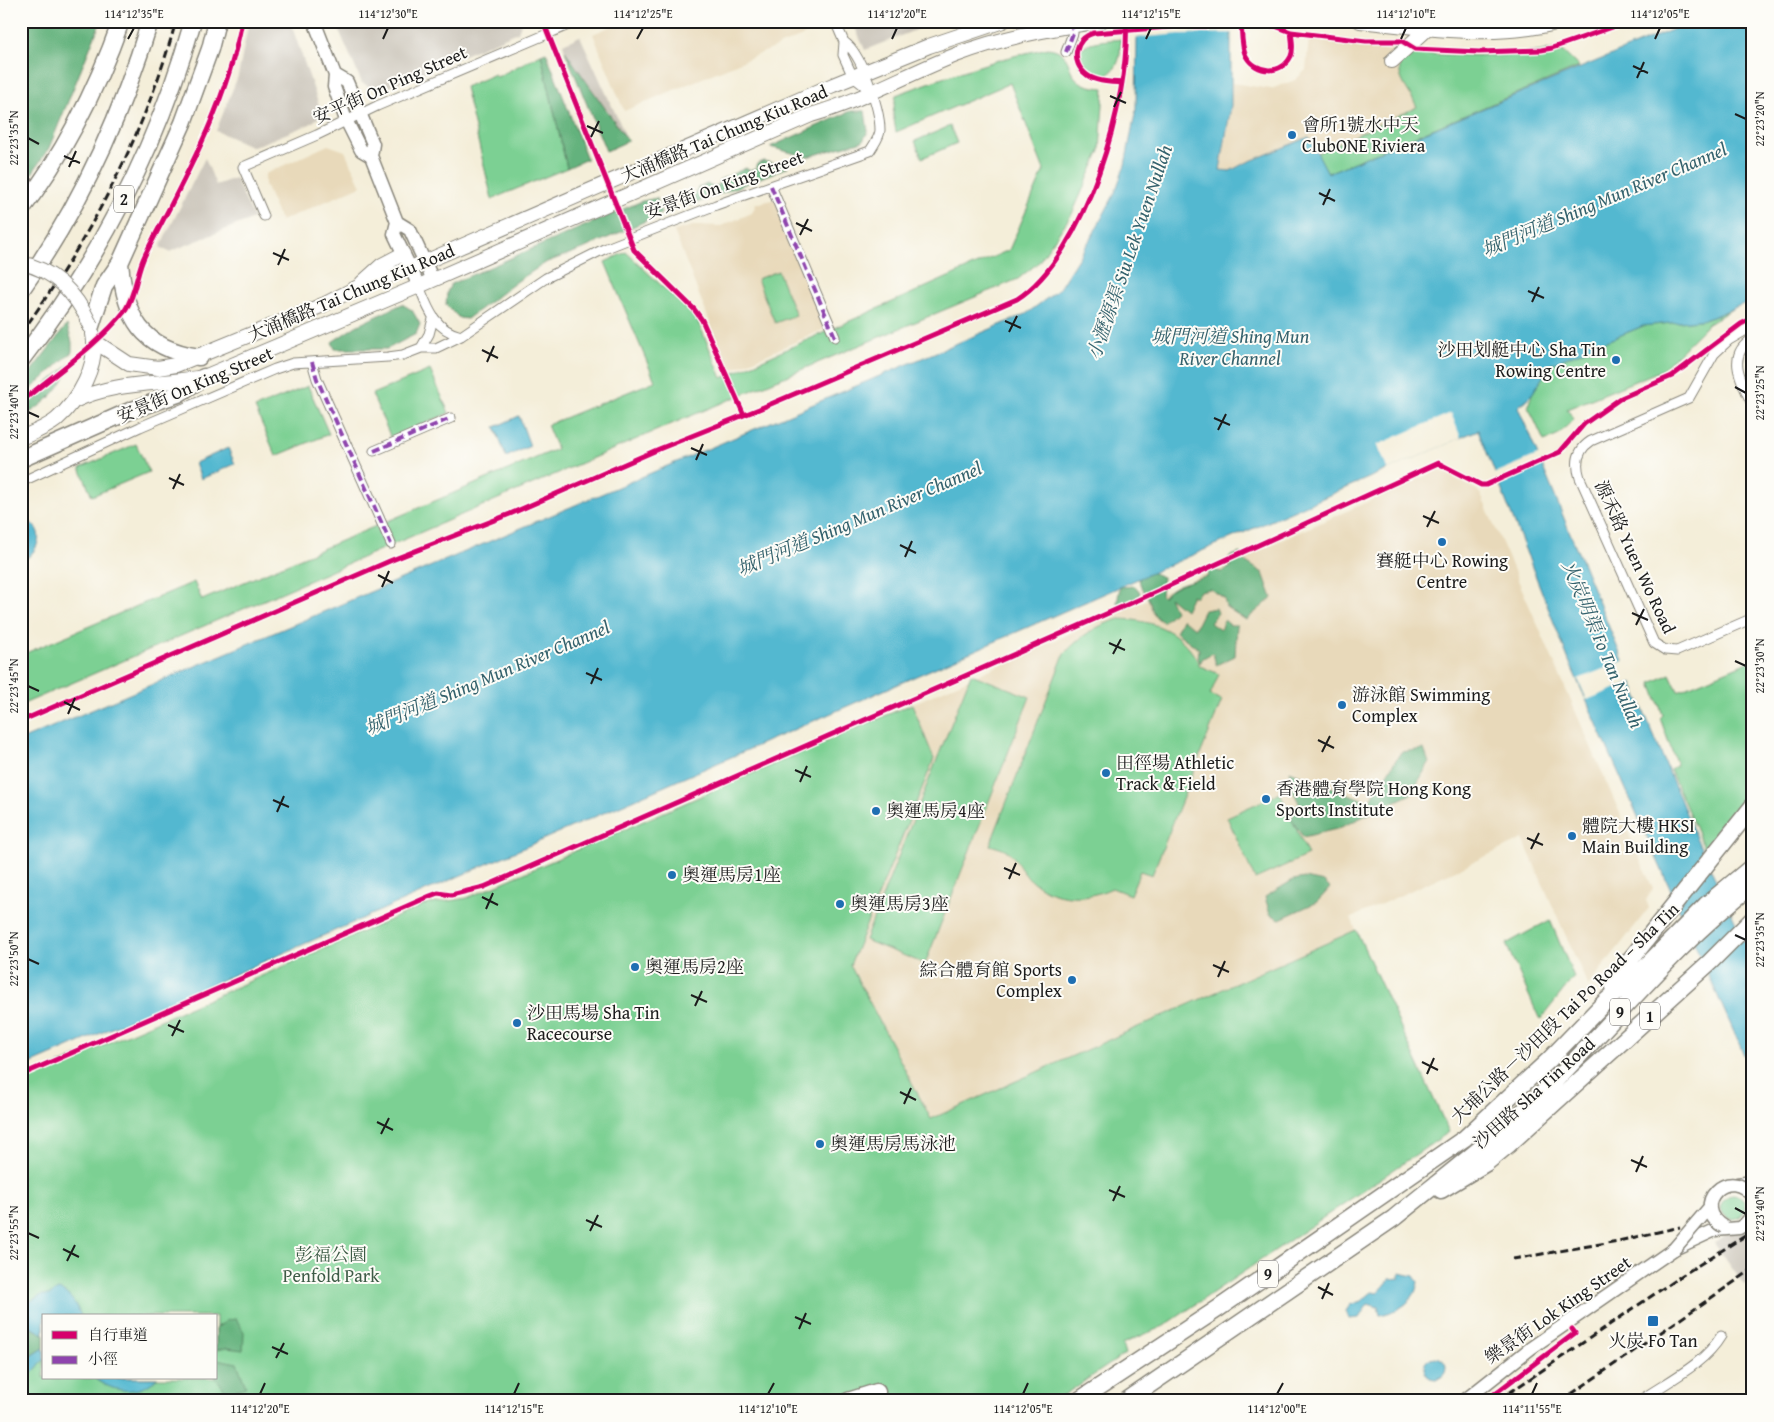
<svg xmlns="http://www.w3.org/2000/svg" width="1774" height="1422" font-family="'Gentium Book Plus','Noto Serif TC',serif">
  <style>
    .built { fill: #e8d9ba }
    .industrial { fill: #c9c3b8 }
    .green { fill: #7bd093; stroke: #4c7658; fill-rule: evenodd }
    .forest { fill: #64b27d; stroke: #40674c }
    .water { fill: #52b8d0; stroke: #376a76 }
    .pier { fill: #f4eed9 }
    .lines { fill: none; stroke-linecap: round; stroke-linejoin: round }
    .street-casing { stroke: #88857a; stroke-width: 11 }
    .secondary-casing { stroke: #88857a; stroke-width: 15 }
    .primary-casing { stroke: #88857a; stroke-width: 16 }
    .highway-casing { stroke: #88857a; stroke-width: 19 }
    .street { stroke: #fff; stroke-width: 9 }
    .secondary { stroke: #fff; stroke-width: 12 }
    .primary { stroke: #fff; stroke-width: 14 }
    .highway { stroke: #fff; stroke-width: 16 }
    .rail { stroke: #1c1c1c; stroke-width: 3; stroke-dasharray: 8 4; stroke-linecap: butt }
    .secondary-bridge-casing { stroke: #88857a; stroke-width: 15; stroke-linecap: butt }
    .primary-bridge-casing { stroke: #88857a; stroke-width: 16; stroke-linecap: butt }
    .secondary-bridge { stroke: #fff; stroke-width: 12 }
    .primary-bridge { stroke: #fff; stroke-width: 14 }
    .quiet { stroke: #8e44ad; stroke-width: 4; stroke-dasharray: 8 4; stroke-linecap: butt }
    .cycleway-casing { stroke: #fdfcf7; stroke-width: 8 }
    .cycleway { stroke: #d6006c; stroke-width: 5 }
    .ticks { fill: none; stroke: #1c1c1c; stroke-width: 2 }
    .poi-dot { fill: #1f6fb2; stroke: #fdfcf7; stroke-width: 2 }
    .labels { text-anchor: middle; stroke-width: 4; stroke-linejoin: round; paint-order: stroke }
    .shield { fill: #fdfcf7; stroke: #605f5e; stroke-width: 1 }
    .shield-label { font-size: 16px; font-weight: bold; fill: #1c1c1c }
    .street-label { font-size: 18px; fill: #1c1c1c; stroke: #fdfcf7 }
    .poi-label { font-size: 18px; fill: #1c1c1c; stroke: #fdfcf7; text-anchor: start }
    .park-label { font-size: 18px; fill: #3d5b46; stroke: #fdfcf7 }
    .water-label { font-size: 19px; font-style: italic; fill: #34626d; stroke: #fdfcf7 }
    .neatline { fill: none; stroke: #1c1c1c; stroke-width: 2 }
    .ticks-label { font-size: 12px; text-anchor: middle; fill: #1c1c1c }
  </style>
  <rect width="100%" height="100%" fill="#fdfcf7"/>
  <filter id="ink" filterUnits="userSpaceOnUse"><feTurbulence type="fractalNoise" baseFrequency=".02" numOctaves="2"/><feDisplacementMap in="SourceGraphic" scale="10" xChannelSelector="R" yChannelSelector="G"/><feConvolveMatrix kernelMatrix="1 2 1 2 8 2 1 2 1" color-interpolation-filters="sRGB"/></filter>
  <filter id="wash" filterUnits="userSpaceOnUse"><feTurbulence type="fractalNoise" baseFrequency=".0096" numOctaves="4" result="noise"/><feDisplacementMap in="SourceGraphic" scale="20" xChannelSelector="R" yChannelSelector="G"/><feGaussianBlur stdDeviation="1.12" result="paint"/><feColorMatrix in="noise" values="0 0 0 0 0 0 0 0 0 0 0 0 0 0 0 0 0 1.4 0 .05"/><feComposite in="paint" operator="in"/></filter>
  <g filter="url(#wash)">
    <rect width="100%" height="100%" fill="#f4eed9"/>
    <path class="built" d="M623 21H810L814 31 624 111 593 34Z
      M1309 38 1406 53 1398 71 1417 107 1317 153V190L1220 170 1229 124 1232 83 1271 89 1295 80 1306 70Z
      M328 145 345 151 361 186 281 221 265 185V174Z
      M775 199 827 328 729 371 674 231 696 225 721 226 752 213 756 204Z
      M1439 470 1477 490 1481 495 1653 889 1646 900 1649 908 1588 986 1523 839 1351 918 1356 930 931 1119 850 965 934 759 912 704Z"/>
    <path class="industrial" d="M249 21H290L321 111 318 118 310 124 253 147 216 131 238 76Z
      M335 21H522L518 32 380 91 362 83Z
      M852 21H938L865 50Z
      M580 36 628 141 565 51 563 44Z
      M205 158 216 185 235 178 254 218 169 252 160 247Z
      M1753 1212V1279L1744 1285 1714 1243Z"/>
    <path class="green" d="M1121 39C1120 47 1121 57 1117 64 1110 81 1090 76 1080 65L1078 53C1085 39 1107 41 1121 39Z
      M1048 48C1082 52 1055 86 1104 88L1100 151 1072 214 1038 263 1018 279 674 423 21 705V655L194 582 202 600 557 449 547 425 655 381 605 262 626 252 697 319 722 378 1009 250 1044 170 1010 83 896 132 893 113 896 95C946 76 995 59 1048 48Z
      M1559 48 1579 67 1328 173 1317 153 1417 107C1408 87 1390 74 1406 53 1454 55 1512 59 1559 48Z
      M541 54 567 168 492 199 465 87 495 74 497 77Z
      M950 126 957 143 922 158 915 141Z
      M778 271 796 315 775 323 757 279Z
      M1732 309 1708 324 1662 370 1567 409 1574 419 1557 436 1544 441 1528 406 1532 394 1551 364 1643 326 1707 319Z
      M430 370 449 413 391 438 372 394Z
      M308 386 329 434 276 456 255 408Z
      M136 444 149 472 92 496 80 468Z
      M1119 619C1155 620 1184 632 1200 666L1219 674 1210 695 1222 700 1152 875 1140 871 1130 895 1112 888C1083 902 1046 899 1024 873 1019 867 1016 859 1011 854 1006 849 996 847 990 845L1064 654C1081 636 1095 626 1119 619Z
      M1753 660V788L1704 848 1670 770 1677 765 1660 718 1663 715 1651 683 1670 674 1678 691Z
      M971 674 1030 697 925 964 865 940Z
      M912 704 934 759 850 965 931 1119 1356 930 1449 1132 1164 1326 1122 1344 1125 1354 1055 1401H21V1081L424 905 467 898ZM44 1316H216V1378H44Z
      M1280 793 1308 855 1255 879 1227 817Z
      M1550 920 1574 977 1540 1020 1506 944Z
      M1721 1207a12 12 0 1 1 24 0a12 12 0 1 1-24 0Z"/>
    <path class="forest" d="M21 21H101L49 148 21 190Z
      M565 51 628 141 606 151Z
      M546 52 587 159 567 168 541 54Z
      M851 111H865L868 131 863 141 807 157 770 147Z
      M764 161 788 167 689 206 698 188 707 184 712 187 718 185 719 180 746 168 750 171 757 168V164Z
      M657 198 661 214 583 249 547 262 519 280 467 319 459 318 446 305 447 292 451 284 642 201Z
      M402 304 412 310 420 324 416 334 387 349H335L332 342 356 326Z
      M67 325 72 342V352L21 398V384Z
      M70 364C61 391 45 404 21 418V405Z
      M1240 553 1246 562 1263 573 1272 598 1246 620 1226 607 1224 598 1210 589 1200 591 1196 597 1192 595 1185 610 1169 597 1175 611 1163 622C1151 616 1153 608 1148 598 1143 590 1141 589 1139 579L1150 572 1163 577 1161 595 1163 597C1175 582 1192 582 1208 576L1206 567 1221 572 1231 567 1229 557Z
      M1135 586 1140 592 1138 600 1126 608 1117 603 1120 587Z
      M1216 608 1218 613 1210 623 1220 630 1224 620 1230 625H1237L1235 656 1216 665 1213 653 1203 658 1200 663 1198 658 1199 649 1176 632 1182 619 1195 628 1204 610Z
      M1424 749 1429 763 1411 794 1337 829 1303 837 1291 819 1299 803 1288 781 1290 771 1369 802 1401 752Z
      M1305 878 1324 882 1330 888 1317 902 1280 919 1270 914 1265 897 1293 880Z
      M236 1319 244 1332 243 1350 227 1348 216 1350V1328L228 1320Z
      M21 1327H30L44 1334V1348L30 1357 21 1359Z
      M216 1359 237 1363 246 1387 227 1393 216 1378Z"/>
    <path class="water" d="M1693 21H1753V300L1707 319 1643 326 1551 364 1532 394 1518 407 1695 835 1753 960V1075L1571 666 1478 430 21 1068V740L1026 314 1058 290 1091 238 1114 195 1125 165 1136 109 1137 37 1231 28V106L1220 170 1230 171 1243 164 1309 137 1328 173Z
      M519 416 530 446 506 457 495 427Z
      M228 448 235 464 201 479 195 463Z
      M31 523C47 535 35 555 21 562L22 529 25 524Z
      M1400 1273 1414 1276 1418 1282C1415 1302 1399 1311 1380 1315L1378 1307 1368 1304 1359 1318 1349 1319 1346 1311 1350 1305 1361 1301 1372 1292 1378 1293 1390 1279 1400 1278Z
      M58 1290C70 1292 77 1306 81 1316H44V1334L30 1327H21V1306L42 1295H50Z
      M44 1348V1360L21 1385V1359L30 1357Z
      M1424 1368a11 11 0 1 1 22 0a11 11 0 1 1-22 0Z
      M95 1378H157C140 1396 113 1393 95 1378Z"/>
    <path class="pier" d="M1133 21H1233L1234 33 1181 34 1134 38Z
      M1451 413 1461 438 1388 470 1377 445Z
      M1540 454 1544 463 1497 483 1493 474Z
      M1626 660 1634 681 1587 700 1578 679Z"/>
  </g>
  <g filter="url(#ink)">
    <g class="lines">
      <g class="street-casing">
        <path id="street" d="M835 21 844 42 843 55 853 77 871 91
          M1066 52 1073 33 1072 26
          M771 186 835 337
          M264 216 243 167 317 135 377 106 578 21
          M419 286C428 309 435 330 461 336
          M1753 326 1729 340 1714 354 1689 398 1591 441C1577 450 1575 463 1580 478L1654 643 1665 650 1677 651 1753 618
          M1753 339C1724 355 1743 384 1753 406
          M421 348 429 334 433 319
          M312 362 317 379 391 544
          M374 451 451 418
          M21 482 140 427 275 369 293 363 388 357 403 355 421 348H436L461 336 546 278 604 249 716 205 870 151C874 144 880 137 880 130 880 109 861 52 844 42
          M1639 1401C1666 1382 1704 1365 1721 1336"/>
      </g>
      <g class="secondary-casing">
        <path id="secondary" d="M314 21 335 75 334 87 346 120 361 150 371 156
          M335 75 347 82 373 144 371 156 397 222 410 230 433 280
          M397 222 394 234 419 286
          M1737 1184 1753 1182
          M1464 1401 1531 1348 1674 1249 1715 1230 1739 1228 1745 1224 1753 1215"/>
      </g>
      <g class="primary-casing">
        <path id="primary" d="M1360 21C1427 28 1496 40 1563 21
          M1392 61 1426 30
          M362 283 382 265 403 254
          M94 341 129 364 158 368 176 365 323 305 358 287 411 268 833 85 929 46 1003 21
          M74 401C115 381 160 385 204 377L419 286 811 115C861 101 907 74 956 55 1002 37 1053 28 1101 21
          M21 438C32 433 46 428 56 420 79 400 99 365 93 334"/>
      </g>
      <g class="highway-casing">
        <path id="highway" d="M21 210C65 153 97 88 121 21
          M120 263C125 318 141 348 199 357
          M21 290C79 209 121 117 150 21
          M91 326 104 286 120 263 183 123 210 49 217 21
          M21 360C100 259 158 144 193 21
          M21 459 132 410 178 394 204 377
          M1614 987 1630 960 1753 806
          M1441 1190 1486 1163 1508 1145 1710 962 1753 919
          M848 1401 877 1392
          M1078 1401 1219 1308 1465 1138 1549 1060 1605 1002 1642 970 1706 905 1753 866
          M1126 1401 1394 1218C1448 1174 1504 1132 1553 1083 1619 1016 1678 942 1753 885"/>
      </g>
      <use href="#street" class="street"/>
      <use href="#secondary" class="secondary"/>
      <use href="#primary" class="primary"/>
      <use href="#highway" class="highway"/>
      <path class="rail" d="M21 333C90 239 145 134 176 21
        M1513 1259 1618 1241 1680 1227
        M1509 1393 1681 1276 1753 1231
        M1561 1401 1753 1269"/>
      <g class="secondary-bridge-casing">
        <path id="secondary-bridge" d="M1724 1227C1687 1206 1731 1162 1753 1198
          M1674 1249 1710 1207"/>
      </g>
      <g class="primary-bridge-casing">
        <path id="primary-bridge" d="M21 263C56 270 77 295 91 326"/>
      </g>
      <use href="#secondary-bridge" class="secondary-bridge"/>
      <use href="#primary-bridge" class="primary-bridge"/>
      <path class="quiet" d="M1066 52 1073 33 1072 26
        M771 186 835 337
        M312 362 317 379 391 544
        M374 451 451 418"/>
      <g class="cycleway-casing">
        <path id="cycleway" d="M543 21 634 250 694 309 702 320 744 415
          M1241 21C1242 32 1241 47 1246 56 1256 74 1282 75 1291 56 1294 49 1292 40 1291 32
          M1122 83C1111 82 1096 82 1087 75 1070 63 1074 38 1094 33L1181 26H1275L1291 32 1366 41H1402L1415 49 1479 52 1541 50 1552 48 1630 21
          M21 402C53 375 99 344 124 312 136 295 136 273 145 255 184 179 226 107 242 21
          M21 721 392 560 510 514 659 449 759 409 1017 299C1085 256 1131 98 1126 21
          M21 1075 430 896 438 893 451 895 484 887 1138 600 1438 463 1481 485H1486L1560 452 1584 424 1621 398 1672 376 1741 324 1753 318
          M1485 1401 1575 1333 1572 1329"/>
      </g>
      <use href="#cycleway" class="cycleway"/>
    </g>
  </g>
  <path class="ticks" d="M128 39 134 28M383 39 388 28M637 39 643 28M892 39 897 28M1146 39 1151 28M1401 39 1406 28M1655 39 1660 28M1633 66 1648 73M1637 78 1644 62M1110 96 1126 103M1114 107 1121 92M1735 114 1746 119M587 126 603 133M591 137 599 121M28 138 39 144M64 156 80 163M69 167 76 151M1319 193 1335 201M1323 205 1330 189M796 223 812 231M800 235 808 219M273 253 289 260M278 265 285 249M1528 291 1544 298M1532 302 1539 287M1005 321 1021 328M1009 332 1017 316M482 350 498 358M487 362 494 346M1735 387 1746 393M28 412 39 417M1214 418 1230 425M1218 430 1226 414M691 448 707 455M696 460 703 444M169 478 184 485M173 489 180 474M1423 516 1439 523M1427 527 1435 511M900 545 916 553M905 557 912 541M378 575 393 583M382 587 389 571M1632 613 1648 620M1636 625 1644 609M1109 643 1125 650M1113 654 1121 639M1735 661 1746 666M586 673 602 680M591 684 598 668M28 686 39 691M64 702 80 710M68 714 75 698M1318 740 1334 748M1322 752 1330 736M795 770 811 777M800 782 807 766M273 800 289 807M277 812 284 796M1527 838 1543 845M1531 849 1539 833M1004 868 1020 875M1009 879 1016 863M482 897 498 905M486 909 493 893M1735 935 1746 940M28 959 39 964M1213 965 1229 972M1218 977 1225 961M691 995 707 1002M695 1006 702 991M168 1025 184 1032M172 1036 180 1020M1422 1062 1438 1070M1427 1074 1434 1058M900 1092 916 1100M904 1104 911 1088M377 1122 393 1130M381 1134 389 1118M1631 1160 1647 1167M1636 1172 1643 1156M1109 1190 1125 1197M1113 1201 1120 1186M1735 1208 1746 1214M586 1220 602 1227M590 1231 598 1215M28 1233 39 1238M63 1249 79 1257M67 1261 75 1245M1318 1287 1333 1295M1322 1299 1329 1283M795 1317 811 1324M799 1329 806 1313M272 1347 288 1354M276 1358 284 1343M260 1394 265 1383M514 1394 519 1383M768 1394 774 1383M1023 1394 1028 1383M1277 1394 1283 1383M1532 1394 1537 1383"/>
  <g class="poi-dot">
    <circle cx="1292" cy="135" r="5"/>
    <circle cx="1616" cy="360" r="5"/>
    <circle cx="1442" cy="542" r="5"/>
    <circle cx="1342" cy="705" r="5"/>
    <circle cx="1106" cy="773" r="5"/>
    <circle cx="1266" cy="799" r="5"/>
    <circle cx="876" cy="811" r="5"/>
    <circle cx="1572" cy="836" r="5"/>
    <circle cx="672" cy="875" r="5"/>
    <circle cx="840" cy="904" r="5"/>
    <circle cx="635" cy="967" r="5"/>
    <circle cx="1072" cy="980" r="5"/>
    <circle cx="517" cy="1023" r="5"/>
    <circle cx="820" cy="1144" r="5"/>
    <rect x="1647" y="1315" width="12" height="12" rx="2.5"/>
  </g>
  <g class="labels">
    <g class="shield">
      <rect x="114" y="185.5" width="20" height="27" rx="4"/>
      <rect x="1610" y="998.5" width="20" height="27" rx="4"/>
      <rect x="1640" y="1002.5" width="20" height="27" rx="4"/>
      <rect x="1258" y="1260.5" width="20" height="27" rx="4"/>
    </g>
    <g class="shield-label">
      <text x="124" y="205">2</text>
      <text x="1620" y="1018">9</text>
      <text x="1650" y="1022">1</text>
      <text x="1268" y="1280">9</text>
    </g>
    <g class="street-label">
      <text transform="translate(390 85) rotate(-24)" y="6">安平街 On Ping Street</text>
      <text transform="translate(724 134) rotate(-23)" y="6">大涌橋路 Tai Chung Kiu Road</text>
      <text transform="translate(724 185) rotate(-20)" y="6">安景街 On King Street</text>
      <text transform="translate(351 293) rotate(-23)" y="6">大涌橋路 Tai Chung Kiu Road</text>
      <text transform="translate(195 385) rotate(-23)" y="6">安景街 On King Street</text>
      <text transform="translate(1635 557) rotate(65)" y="6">源禾路 Yuen Wo Road</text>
      <text transform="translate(1565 1013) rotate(-44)" y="6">大埔公路－沙田段 Tai Po Road – Sha Tin</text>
      <text transform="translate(1534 1093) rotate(-42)" y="6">沙田路 Sha Tin Road</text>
      <text transform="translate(1558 1310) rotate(-35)" y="6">樂景街 Lok King Street</text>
    </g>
    <g class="poi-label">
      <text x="1302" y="131">會所1號水中天<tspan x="1302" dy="21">ClubONE Riviera</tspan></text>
      <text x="1606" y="356" text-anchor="end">沙田划艇中心 Sha Tin<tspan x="1606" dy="21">Rowing Centre</tspan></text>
      <text x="1442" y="567" text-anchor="middle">賽艇中心 Rowing<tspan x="1442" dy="21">Centre</tspan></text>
      <text x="1352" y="701">游泳館 Swimming<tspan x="1352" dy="21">Complex</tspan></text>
      <text x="1116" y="769">田徑場 Athletic<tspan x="1116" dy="21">Track &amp; Field</tspan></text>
      <text x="1276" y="795">香港體育學院 Hong Kong<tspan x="1276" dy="21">Sports Institute</tspan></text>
      <text x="886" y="817">奧運馬房4座</text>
      <text x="1582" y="832">體院大樓 HKSI<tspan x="1582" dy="21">Main Building</tspan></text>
      <text x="682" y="881">奧運馬房1座</text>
      <text x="850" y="910">奧運馬房3座</text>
      <text x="645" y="973">奧運馬房2座</text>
      <text x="1062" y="976" text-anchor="end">綜合體育館 Sports<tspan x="1062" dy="21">Complex</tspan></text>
      <text x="527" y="1019">沙田馬場 Sha Tin<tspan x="527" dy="21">Racecourse</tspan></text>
      <text x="830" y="1150">奧運馬房馬泳池</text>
      <text x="1653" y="1347" text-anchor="middle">火炭 Fo Tan</text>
    </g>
    <g class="park-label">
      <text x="331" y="1261">彭福公園<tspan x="331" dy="21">Penfold Park</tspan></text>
    </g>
    <g class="water-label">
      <text transform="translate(1604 199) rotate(-23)" y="7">城門河道 Shing Mun River Channel</text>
      <text transform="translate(1129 252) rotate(-71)" y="7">小瀝源渠 Siu Lek Yuen Nullah</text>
      <text x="1230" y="343">城門河道 Shing Mun<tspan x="1230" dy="22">River Channel</tspan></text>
      <text transform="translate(859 518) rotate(-23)" y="7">城門河道 Shing Mun River Channel</text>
      <text transform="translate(1603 644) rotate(67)" y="7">火炭明渠 Fo Tan Nullah</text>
      <text transform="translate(487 677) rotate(-23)" y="7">城門河道 Shing Mun River Channel</text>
    </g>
  </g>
  <rect width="1774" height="1422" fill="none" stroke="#fdfcf7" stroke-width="55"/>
  <rect x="42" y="1314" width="175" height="65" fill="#fdfcf7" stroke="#a3a29f"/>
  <rect x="52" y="1331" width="25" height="8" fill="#d6006c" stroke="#a3a29f"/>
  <text x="88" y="1340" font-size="15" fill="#1c1c1c">自行車道</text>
  <rect x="52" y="1356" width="25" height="8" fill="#8e44ad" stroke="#a3a29f"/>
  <text x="88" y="1364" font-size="15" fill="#1c1c1c">小徑</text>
  <rect x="28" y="28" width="1718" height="1366" class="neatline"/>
  <g class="ticks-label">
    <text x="134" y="18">114°12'35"E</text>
    <text x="388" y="18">114°12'30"E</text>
    <text x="643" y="18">114°12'25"E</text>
    <text x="897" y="18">114°12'20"E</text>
    <text x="1151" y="18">114°12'15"E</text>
    <text x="1406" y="18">114°12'10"E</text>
    <text x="1660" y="18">114°12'05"E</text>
    <text transform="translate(1760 119) rotate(-90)" y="4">22°23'20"N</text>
    <text transform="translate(14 138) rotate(-90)" y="4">22°23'35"N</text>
    <text transform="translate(1760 393) rotate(-90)" y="4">22°23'25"N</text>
    <text transform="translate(14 412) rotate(-90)" y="4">22°23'40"N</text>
    <text transform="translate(1760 666) rotate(-90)" y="4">22°23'30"N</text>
    <text transform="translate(14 686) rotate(-90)" y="4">22°23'45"N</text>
    <text transform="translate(1760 940) rotate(-90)" y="4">22°23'35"N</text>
    <text transform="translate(14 959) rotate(-90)" y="4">22°23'50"N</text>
    <text transform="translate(1760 1214) rotate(-90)" y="4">22°23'40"N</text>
    <text transform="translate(14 1233) rotate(-90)" y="4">22°23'55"N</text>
    <text x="260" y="1413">114°12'20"E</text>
    <text x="514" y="1413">114°12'15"E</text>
    <text x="768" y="1413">114°12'10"E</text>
    <text x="1023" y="1413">114°12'05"E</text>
    <text x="1277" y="1413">114°12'00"E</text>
    <text x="1532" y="1413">114°11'55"E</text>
  </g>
</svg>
